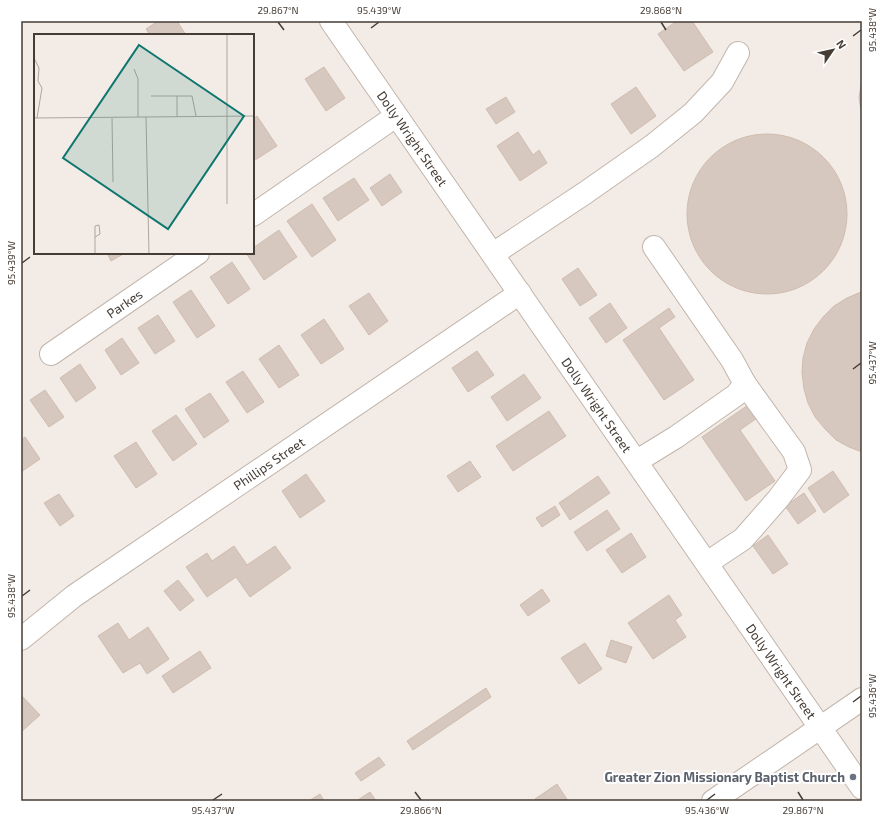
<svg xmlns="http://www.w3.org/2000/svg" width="883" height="822" font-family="'Exo 2',sans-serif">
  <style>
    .building { fill: #d7c8bf; stroke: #cfbcaf }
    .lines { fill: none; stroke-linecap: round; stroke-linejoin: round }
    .minor-casing { stroke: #c1b5ac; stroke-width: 24 }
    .minor { stroke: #fff; stroke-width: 22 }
    .ticks { fill: none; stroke: #453c35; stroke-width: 1.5 }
    .worship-dot { fill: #6b7280; stroke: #fff; stroke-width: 1.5 }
    .labels { text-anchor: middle; stroke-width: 4; stroke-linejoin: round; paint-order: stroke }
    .street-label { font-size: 13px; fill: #453c35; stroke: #fff }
    .worship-label { font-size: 13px; font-weight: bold; fill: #5b616d; stroke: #fff; text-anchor: end }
    .inset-road { fill: none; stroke: #ada69f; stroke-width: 1 }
    .view { fill: #0f766e; fill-opacity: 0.15; stroke: #0f766e; stroke-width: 2 }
    .inset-edge { fill: none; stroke: #453c35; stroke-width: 2 }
    .neatline { fill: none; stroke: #453c35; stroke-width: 1.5 }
    .ticks-label { font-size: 10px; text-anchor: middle; fill: #453c35 }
  </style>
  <rect width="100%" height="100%" fill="#f3ece6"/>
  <path class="building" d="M158 21H177L186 35H150L146 29Z
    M677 21H692L713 52 684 71 658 34Z
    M324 67 345 98 326 111 305 79Z
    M862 77V117L859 98Z
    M636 87 656 116 631 134 611 104Z
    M506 97 515 112 496 124 486 109Z
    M257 116 277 146 255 160 253 156V119Z
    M518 132 533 155 539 150 547 163 520 181 497 146Z
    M687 214a80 80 0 1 1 160 0a80 80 0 1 1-160 0Z
    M390 174 402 192 382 206 370 188Z
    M354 178 369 200 338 221 323 198Z
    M312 204 336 240 312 257 287 221Z
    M279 230 297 257 264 280 246 253H253V248Z
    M107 253H125L111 261Z
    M232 262 250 289 228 304 210 277Z
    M578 268 597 295 580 306 562 279Z
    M191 290 215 326 197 338 173 302Z
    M861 292H862V452L849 447 836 440 825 429 815 417 808 403 804 389 802 373 803 358 807 343 814 329 823 317 834 306 847 298Z
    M369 293 388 321 369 335 349 306Z
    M610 303 627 328 606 343 589 318Z
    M669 308 675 317 659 328 694 380 664 400 623 340Z
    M158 315 175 341 155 354 138 328Z
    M324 319 344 349 321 364 301 335Z
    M122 338 139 363 121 375 105 350Z
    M279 345 299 375 279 388 259 359Z
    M477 351 494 375 468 392 452 368Z
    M80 364 96 388 76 402 60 378Z
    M243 371 264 402 247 413 226 382Z
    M524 374 541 398 507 421 491 397Z
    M45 390 64 417 49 427 30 400Z
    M210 393 229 421 204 438 185 409Z
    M751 403 760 416 740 430 775 481 746 501 702 437Z
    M549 411 566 436 513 471 496 446Z
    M176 415 197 444 173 461 152 431Z
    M25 437 40 459 21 472V440Z
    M136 442 157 474 136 488 114 456Z
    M470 461 481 477 458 492 447 476Z
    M833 471 849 495 824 513 808 488Z
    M306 474 325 501 300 518 282 491Z
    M598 476 610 493 570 520 559 503Z
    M804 493 816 511 798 524 785 506Z
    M59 494 74 516 60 526 44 503Z
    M555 506 560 515 542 527 536 518Z
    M607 510 620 529 587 551 574 532Z
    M631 533 646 557 622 573 606 550Z
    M768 535 788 564 773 574 753 546Z
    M234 546 247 565 275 546 291 568 250 597 236 577 207 597 186 567 207 553 212 561Z
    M178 580 194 600 180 611 164 591Z
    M542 589 550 601 528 616 520 605Z
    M669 595 682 615 675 620 686 637 653 659 628 623Z
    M118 623 129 640 148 627 169 659 147 674 140 663 123 673 98 636Z
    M611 640 632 647 626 663 606 656Z
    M585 643 602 669 579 684 561 658Z
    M200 651 211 668 173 693 162 676Z
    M486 688 491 697 413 750 407 741Z
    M21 695 40 715 21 732Z
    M379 757 385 765 361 781 355 773Z
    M557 784 568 801H536L535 799Z
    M370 792 376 801H358V800Z
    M320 794 324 801H309Z"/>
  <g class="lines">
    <g class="minor-casing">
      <g id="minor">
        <path id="s1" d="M331 21 862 788"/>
        <path d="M253 215 396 116"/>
        <path d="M493 254 585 193 652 146 693 113 722 82 738 53"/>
        <path id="s2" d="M51 354 198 253"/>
        <path d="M637 461 676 437 736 395 745 384 732 360 654 247"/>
        <path d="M707 563 743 539 778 499 800 470 794 452 745 384"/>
        <path id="s3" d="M21 639 74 596 520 293"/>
        <path d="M713 801 862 699"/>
      </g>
    </g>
    <use href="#minor" class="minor"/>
  </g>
  <path class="ticks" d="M278 22 284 30M661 22 666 30M371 28 379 22M853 36 861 30M22 263 30 257M853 369 861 363M22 596 30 590M853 702 861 696M415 792 421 800M798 792 803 800M213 800 222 794M707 800 715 794"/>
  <circle class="worship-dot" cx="853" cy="777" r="4"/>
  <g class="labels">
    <g class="street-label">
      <text dy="5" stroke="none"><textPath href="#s1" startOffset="143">Dolly Wright Street</textPath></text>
      <text dy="5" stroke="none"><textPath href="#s2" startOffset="89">Parkes</textPath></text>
      <text dy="5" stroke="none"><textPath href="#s1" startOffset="467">Dolly Wright Street</textPath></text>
      <text dy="5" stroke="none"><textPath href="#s3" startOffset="304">Phillips Street</textPath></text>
      <text dy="5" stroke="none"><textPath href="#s1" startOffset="791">Dolly Wright Street</textPath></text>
    </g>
    <g class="worship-label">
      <text x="845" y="782">Greater Zion Missionary Baptist Church</text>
    </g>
  </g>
  <g transform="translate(34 34)">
    <rect width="220" height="220" fill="#f3ece6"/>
    <path class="inset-road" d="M193 0V170M0 6V24L5 34 4 47 8 54 3 84M100 35 104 45V83M117 62H143V83M143 62H158L162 82M112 83 115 220M0 84 220 82M78 84 79 148M61 203 66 200 65 191 61 192V220"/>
    <path class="view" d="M105 11 210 82 134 195 29 124Z"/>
    <rect width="220" height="220" class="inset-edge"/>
  </g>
  <rect width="883" height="822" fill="none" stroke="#ffffff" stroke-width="44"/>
  <g transform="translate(833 50) rotate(56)" stroke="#ffffff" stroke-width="3" paint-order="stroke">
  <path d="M0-3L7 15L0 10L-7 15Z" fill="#453c35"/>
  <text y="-6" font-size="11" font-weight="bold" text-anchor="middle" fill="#453c35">N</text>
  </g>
  <rect x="22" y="22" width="839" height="778" class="neatline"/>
  <g class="ticks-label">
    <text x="278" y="14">29.867°N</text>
    <text x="379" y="14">95.439°W</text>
    <text x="661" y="14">29.868°N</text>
    <text transform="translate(872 30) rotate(-90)" y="4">95.438°W</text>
    <text transform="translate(11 263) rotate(-90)" y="4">95.439°W</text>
    <text transform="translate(872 363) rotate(-90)" y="4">95.437°W</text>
    <text transform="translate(11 596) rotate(-90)" y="4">95.438°W</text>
    <text transform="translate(872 696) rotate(-90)" y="4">95.436°W</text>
    <text x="213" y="814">95.437°W</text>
    <text x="421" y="814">29.866°N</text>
    <text x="707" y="814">95.436°W</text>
    <text x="803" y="814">29.867°N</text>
  </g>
</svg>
